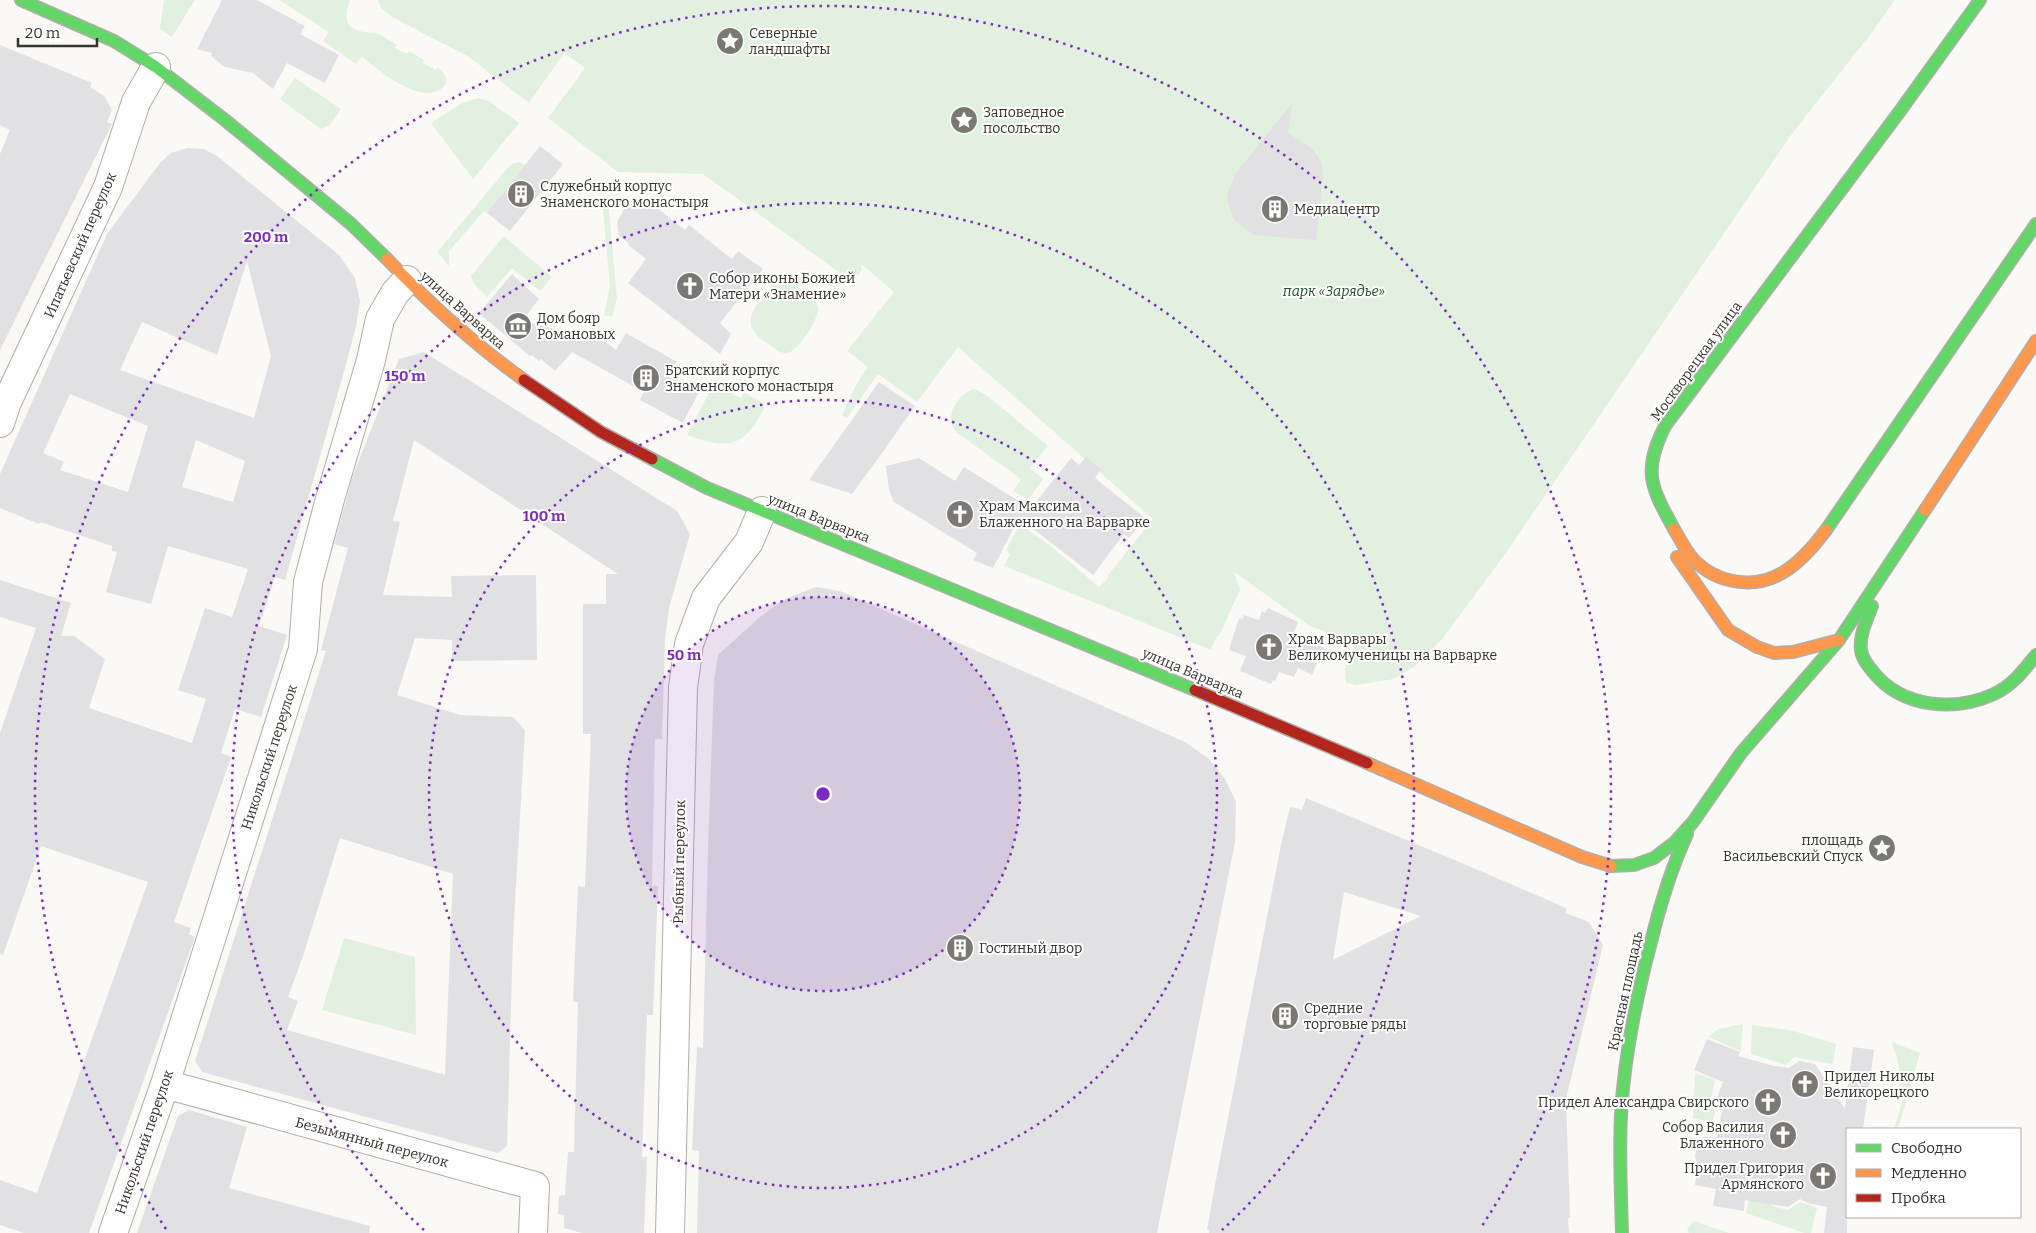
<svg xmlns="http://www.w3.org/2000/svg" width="2036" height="1233" font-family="Bitter,serif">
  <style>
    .green { fill: #e2f0e0 }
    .building { fill: #e1e0e2; fill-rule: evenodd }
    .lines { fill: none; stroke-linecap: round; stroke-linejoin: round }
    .street-casing { stroke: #b0ada9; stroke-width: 30 }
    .fast-casing { stroke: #b0ada9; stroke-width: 14 }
    .slow-casing { stroke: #b0ada9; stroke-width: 14 }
    .jam-casing { stroke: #b0ada9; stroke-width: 14 }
    .street { stroke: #fefefe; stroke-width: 28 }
    .fast { stroke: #63d668; stroke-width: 11 }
    .slow { stroke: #ff974d; stroke-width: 11 }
    .jam { stroke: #b3261e; stroke-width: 11 }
    .ring { fill: none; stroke: #7b2cbf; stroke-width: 2.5; stroke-dasharray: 2.5 5 }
    .labels { text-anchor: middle; stroke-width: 4; stroke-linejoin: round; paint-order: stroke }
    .poi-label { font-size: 14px; fill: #36322c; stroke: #fff; text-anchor: start }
    .street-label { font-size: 14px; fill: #36322c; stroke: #fff }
    .park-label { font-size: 14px; font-style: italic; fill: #1c4f24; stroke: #fff }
    .centre { fill: #7b2cbf; stroke: #fff; stroke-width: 2.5 }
    .ring-label { font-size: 15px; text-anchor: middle; font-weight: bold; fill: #7b2cbf; stroke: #fff; stroke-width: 4; stroke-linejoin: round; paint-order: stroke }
  </style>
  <rect width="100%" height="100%" fill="#fbf9f6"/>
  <path class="green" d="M164 0H195L172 37 160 29Z
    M279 0H350C345 13 343 27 360 31 365 33 371 32 376 33 383 36 390 41 397 45L395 48 407 54 409 51 424 60 423 63 436 70 438 67 446 77 447 82C429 113 380 71 362 57L356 64 323 41 329 32Z
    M378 0H1895L1873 31 1791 135 1508 550 1443 638 1415 666 1394 679 1356 685 1346 683 1345 668 1356 644 1310 626 1234 572 1240 590 1219 636H1217L1211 650 1004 566 1010 554 1006 550 1020 524 1053 548 1099 587 1109 577 1108 575 1153 519 958 347 917 402 878 374 847 418 842 415 856 385 868 367 847 351 894 292 861 264 862 270 854 280 847 278 703 174 618 172 548 118 585 68 564 53 529 103 469 57 392 17 381 8Z
    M295 78 341 109 330 125 321 129 280 99Z
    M478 98 489 101 519 123 473 179 431 123 460 104Z
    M519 162 525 165 487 213 484 211 449 251V266L437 252 511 164Z
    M602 200H608L617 298 612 317 604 315 610 286Z
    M504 236 552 277 540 291 512 268 487 297 473 283 471 276Z
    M783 280C792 282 816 298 818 307 820 318 798 352 787 353 779 354 773 347 767 343 763 340 758 337 755 333 740 316 766 294 776 281Z
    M716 385 741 398 744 392 761 402 764 408C745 448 727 450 687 435L712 387Z
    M974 389 985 394 1048 446 1030 468 1043 479 1028 500 1013 491 1021 479 956 432C943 417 958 394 974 389Z
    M344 938 415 957 416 1035 322 1010Z
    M1743 1024 1741 1051 1708 1037 1718 1029Z
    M1752 1025 1790 1030 1836 1044 1833 1064 1794 1057 1786 1065 1751 1054Z
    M1892 1042 1920 1053 1898 1129H1894L1903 1099 1897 1056 1894 1051Z
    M1695 1073 1715 1080 1711 1099V1103L1716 1109 1712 1123 1693 1118Z
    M1750 1194 1765 1197 1772 1206 1788 1210 1800 1202 1817 1208 1811 1233H1804L1746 1213Z
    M1694 1221 1729 1233H1689L1687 1229Z"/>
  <path class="building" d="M222 0H257L305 26 300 34 339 55 325 83 287 63 273 89 253 73 225 67 211 56 212 53 197 49Z
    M0 45 92 83 90 87 104 96 112 110 107 122 112 124 0 350V154L10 130 0 125Z
    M1292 103 1288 133 1313 149 1321 162 1323 176 1316 240 1254 235 1235 221 1228 204 1227 194 1236 173Z
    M540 146 563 164 510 231 487 213Z
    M188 148 204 149 217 156 339 255 355 278 360 301 356 326 347 361 285 580 275 577 259 626 287 635 261 717 235 709 221 753 231 757 174 922 191 928 189 934 195 937 89 1233H24L0 1225V1180L37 1193 148 882 41 846 3 955 0 954V733L36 628 0 617V580L71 603 61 636H74L105 659 89 708 192 743 206 699 178 690 205 608 232 617 248 569 168 546 151 604 106 592 117 552 112 551V546L40 522 39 524 0 508V474L107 234 160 163 171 153ZM247 261 271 356 254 418 120 370 142 322 217 355ZM70 394 148 426 128 492 60 470 64 462 43 453ZM196 440 245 461 233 502 182 487Z
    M635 202 652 204 685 230 689 225 732 259 738 251 763 269 720 323 731 334 720 354 628 283 646 259 628 245 629 244 619 235 617 222 625 208Z
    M512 274 539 299 522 321 593 338 595 334 616 350 626 333 677 362 668 376 699 392 683 423 640 400 644 392 572 352 555 371 541 359 539 361 532 355 530 356 476 311 480 312Z
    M424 352 677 511 690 534 669 608 665 639 662 739H655L652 886H658L653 1015H647L642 1157H647L644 1233H582L564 1228V1215L558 1214 559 1196 565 1195 568 1152H574L578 1002H573L578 886 585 887 591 734H583V604H606V574H618L414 440 393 521 400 522 383 595 452 597 451 576 536 575 537 660 452 661V640L415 638 397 695 460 715 513 717 525 730 513 938 507 1146 498 1153 202 1072 195 1061 326 651 321 650 348 548 334 544 352 478 399 359ZM340 838 453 874 445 1075 287 1030 298 1001 288 997 303 956Z
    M879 382 915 406 885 449 852 494 809 480Z
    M1086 457 1101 469 1095 478 1145 518 1129 538 1124 534 1093 575 1019 518 993 568 973 560 977 553 894 502 889 490 886 466 919 458 955 481 964 467 1019 501 1035 503 1071 458 1079 465Z
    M816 587 840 591 1185 742 1209 759 1225 779 1236 802 1235 842 1157 1233H697L699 1151 692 1150 697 1047 703 1048 708 848 714 680 718 655 761 616 785 599Z
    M1268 608 1298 622 1293 634H1298L1296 639 1324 647 1312 675 1298 668 1294 677 1279 672 1275 681 1273 680 1271 684 1240 671 1246 656 1229 650 1238 621 1240 618 1243 619 1244 615 1259 620 1262 611 1265 613Z
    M1306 798 1483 872 1566 908V913L1589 922 1603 945 1566 1099 1570 1218H1568L1569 1233H1209V1230H1207L1214 1190 1280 850 1290 807 1302 810ZM1344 892 1421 916 1333 960Z
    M1707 1039 1740 1052 1738 1056 1774 1066 1789 1068 1799 1061 1815 1064 1845 1109 1853 1047 1874 1050 1863 1129H1847V1233H1824L1827 1207 1808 1203 1800 1199 1788 1207 1745 1200 1744 1211 1713 1206 1716 1189 1695 1185 1698 1166 1695 1157 1697 1145 1703 1137 1717 1138 1722 1110 1717 1104V1098L1723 1082 1694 1070Z
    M189 1110 247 1127 229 1188 370 1226 369 1233H137L178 1116Z"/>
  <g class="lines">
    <g class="street-casing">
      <path id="street" d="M0 423 7 402 108 187 136 102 156 67
        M165 1084 535 1186 533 1233
        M113 1233 165 1084 303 649 308 582 330 499 371 360 380 319 395 293 407 280
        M670 1233 683 688 689 644 706 598 749 542 762 511"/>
    </g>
    <g class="fast-casing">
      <path id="fast" d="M21 0 114 41 156 67 225 120 350 223 387 259
        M652 459 707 488 1195 690
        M1674 529C1651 487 1642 472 1665 426L1900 111 1980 0
        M1826 530 2036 224
        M1872 606C1867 620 1859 635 1861 650 1862 659 1869 667 1874 673 1903 708 1955 712 1994 694 2012 686 2024 670 2036 655
        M1611 866 1634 865 1654 858 1675 842 1693 822 1741 753 1839 640 1925 510
        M1622 1233C1621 1194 1619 1154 1621 1115 1624 1056 1636 999 1651 942 1660 905 1671 869 1687 834"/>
    </g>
    <g class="slow-casing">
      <path id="slow" d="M387 259C429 303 475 345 524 380
        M1925 510 2036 341
        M1674 529C1680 539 1685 550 1693 559 1716 583 1753 590 1782 573 1800 563 1814 546 1826 530
        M1677 557 1728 630 1757 647 1774 653 1793 652 1839 640
        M1367 763 1582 857 1611 866"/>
    </g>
    <g class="jam-casing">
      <path id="jam" d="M524 380 601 432 652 459
        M1195 690 1367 763"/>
    </g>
    <use href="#street" class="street"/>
    <use href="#fast" class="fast"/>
    <use href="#slow" class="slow"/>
    <use href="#jam" class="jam"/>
  </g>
  <circle cx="823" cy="794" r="197" fill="#7b2cbf" fill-opacity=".12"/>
  <g class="ring">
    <circle cx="823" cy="794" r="197"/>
    <circle cx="823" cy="794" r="394"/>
    <path d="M424 1230A591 591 0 1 1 1222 1230"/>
    <path d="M166 1229A788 788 0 1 1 1480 1229"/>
  </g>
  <defs>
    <g id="sight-disc" transform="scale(1.4375)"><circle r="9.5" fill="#7b7873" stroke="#fff"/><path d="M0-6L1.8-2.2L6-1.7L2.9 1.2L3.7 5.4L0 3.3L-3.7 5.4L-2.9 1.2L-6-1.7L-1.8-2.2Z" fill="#fff"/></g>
    <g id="building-disc" transform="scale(1.4375)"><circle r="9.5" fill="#7b7873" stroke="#fff"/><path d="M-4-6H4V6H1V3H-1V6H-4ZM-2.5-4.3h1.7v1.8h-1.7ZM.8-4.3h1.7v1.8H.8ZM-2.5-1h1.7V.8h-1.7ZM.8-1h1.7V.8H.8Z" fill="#fff"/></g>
    <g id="church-disc" transform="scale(1.4375)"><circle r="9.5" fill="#7b7873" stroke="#fff"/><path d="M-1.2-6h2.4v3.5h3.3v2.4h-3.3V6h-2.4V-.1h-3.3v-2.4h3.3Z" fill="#fff"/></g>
    <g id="museum-disc" transform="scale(1.4375)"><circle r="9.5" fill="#7b7873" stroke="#fff"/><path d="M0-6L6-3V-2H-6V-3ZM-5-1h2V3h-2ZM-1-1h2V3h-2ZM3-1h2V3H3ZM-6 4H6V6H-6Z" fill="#fff"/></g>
  </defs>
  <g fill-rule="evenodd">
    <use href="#sight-disc" x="730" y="41"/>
    <use href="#sight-disc" x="964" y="120"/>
    <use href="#building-disc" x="521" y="194"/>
    <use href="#building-disc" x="1275" y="209"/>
    <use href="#church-disc" x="690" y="286"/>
    <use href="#museum-disc" x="518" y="326"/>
    <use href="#building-disc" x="646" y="378"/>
    <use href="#church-disc" x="960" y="514"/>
    <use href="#church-disc" x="1269" y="647"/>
    <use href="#sight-disc" x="1882" y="848"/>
    <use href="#building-disc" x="960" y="948"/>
    <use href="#building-disc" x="1285" y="1016"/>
    <use href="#church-disc" x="1805" y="1084"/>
    <use href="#church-disc" x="1768" y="1102"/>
    <use href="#church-disc" x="1783" y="1135"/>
    <use href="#church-disc" x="1823" y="1176"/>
  </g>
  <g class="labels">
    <g class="poi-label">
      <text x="749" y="38">Северные<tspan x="749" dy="16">ландшафты</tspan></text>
      <text x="983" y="117">Заповедное<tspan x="983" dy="16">посольство</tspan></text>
      <text x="540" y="191">Служебный корпус<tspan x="540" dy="16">Знаменского монастыря</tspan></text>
      <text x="1294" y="214">Медиацентр</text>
      <text x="709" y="283">Собор иконы Божией<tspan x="709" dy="16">Матери «Знамение»</tspan></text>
      <text x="537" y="323">Дом бояр<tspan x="537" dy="16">Романовых</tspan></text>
      <text x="665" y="375">Братский корпус<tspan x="665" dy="16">Знаменского монастыря</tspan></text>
      <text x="979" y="511">Храм Максима<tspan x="979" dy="16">Блаженного на Варварке</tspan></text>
      <text x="1288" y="644">Храм Варвары<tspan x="1288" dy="16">Великомученицы на Варварке</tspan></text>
      <text x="1863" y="845" text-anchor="end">площадь<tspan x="1863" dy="16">Васильевский Спуск</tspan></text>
      <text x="979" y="953">Гостиный двор</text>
      <text x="1304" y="1013">Средние<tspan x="1304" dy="16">торговые ряды</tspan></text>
      <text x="1824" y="1081">Придел Николы<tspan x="1824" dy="16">Великорецкого</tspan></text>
      <text x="1749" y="1107" text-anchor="end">Придел Александра Свирского</text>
      <text x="1764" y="1132" text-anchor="end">Собор Василия<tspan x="1764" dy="16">Блаженного</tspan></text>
      <text x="1804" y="1173" text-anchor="end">Придел Григория<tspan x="1804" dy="16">Армянского</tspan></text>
    </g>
    <g class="street-label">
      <text transform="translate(80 245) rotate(-66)" y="5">Ипатьевский переулок</text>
      <text transform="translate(463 310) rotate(42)" y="5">улица Варварка</text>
      <text transform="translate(1696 361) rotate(-54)" y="5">Москворецкая улица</text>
      <text transform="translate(819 518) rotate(22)" y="5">улица Варварка</text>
      <text transform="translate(1193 673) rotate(23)" y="5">улица Варварка</text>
      <text transform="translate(269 757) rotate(-72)" y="5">Никольский переулок</text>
      <text transform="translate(679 862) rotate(-89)" y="5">Рыбный переулок</text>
      <text transform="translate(1625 991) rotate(-78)" y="5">Красная площадь</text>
      <text transform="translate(144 1142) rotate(-71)" y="5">Никольский переулок</text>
      <text transform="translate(372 1142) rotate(15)" y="5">Безымянный переулок</text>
    </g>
    <g class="park-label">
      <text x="1334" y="296">парк «Зарядье»</text>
    </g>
  </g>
  <circle cx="823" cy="794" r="8" class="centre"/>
  <g class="ring-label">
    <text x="266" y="242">200 m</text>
    <text x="405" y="381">150 m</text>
    <text x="544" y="521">100 m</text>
    <text x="684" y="660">50 m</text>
  </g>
  <rect x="1846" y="1128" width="175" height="90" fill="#ffffff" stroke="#afadab"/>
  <rect x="1856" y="1144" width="25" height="8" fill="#63d668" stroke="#afadab"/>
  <text x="1891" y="1153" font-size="15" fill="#36322c">Свободно</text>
  <rect x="1856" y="1169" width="25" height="8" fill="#ff974d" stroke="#afadab"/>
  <text x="1891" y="1178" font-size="15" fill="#36322c">Медленно</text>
  <rect x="1856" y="1194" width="25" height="8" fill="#b3261e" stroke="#afadab"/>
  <text x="1891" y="1203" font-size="15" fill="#36322c">Пробка</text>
  <path d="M18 38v8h79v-8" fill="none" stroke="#36322c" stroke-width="2.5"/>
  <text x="25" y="38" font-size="15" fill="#36322c" stroke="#ffffff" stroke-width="4" paint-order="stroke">20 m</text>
</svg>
